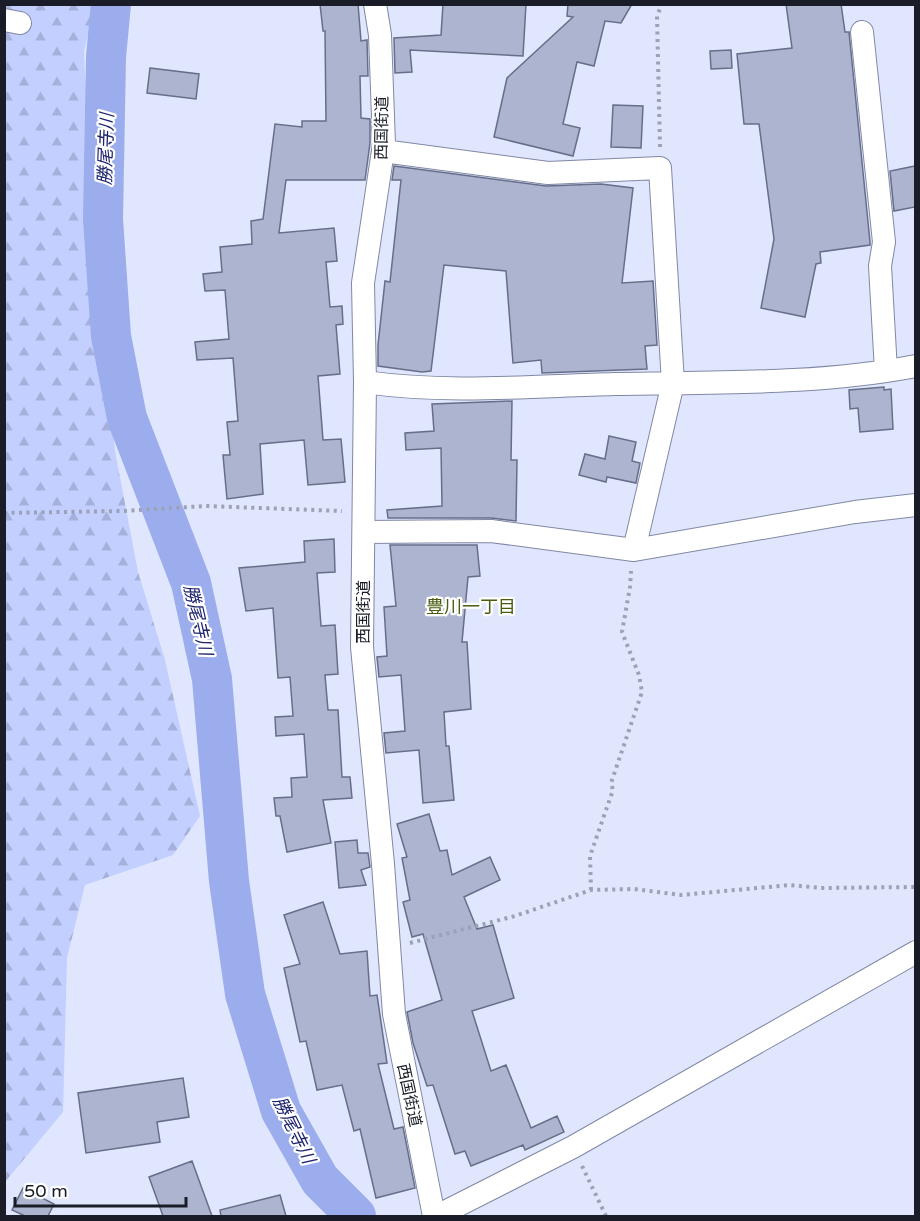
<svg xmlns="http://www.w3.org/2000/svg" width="920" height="1221" font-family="'Varela Round','Noto Sans JP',sans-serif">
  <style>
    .forest { fill: url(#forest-firs) }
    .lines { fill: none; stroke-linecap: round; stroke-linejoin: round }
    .river { stroke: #9caded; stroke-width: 40 }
    .building { fill: #acb4d0; stroke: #676e88; stroke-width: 1.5 }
    .minor-casing { stroke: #8188a3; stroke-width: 24 }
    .path { stroke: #9ca2b5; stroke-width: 4; stroke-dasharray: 3 4.5; stroke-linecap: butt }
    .minor { stroke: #fff; stroke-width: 22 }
    .labels { text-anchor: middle; stroke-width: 4.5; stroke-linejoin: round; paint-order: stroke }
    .street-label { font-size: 16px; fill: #1a1d27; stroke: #fff }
    .water-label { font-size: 18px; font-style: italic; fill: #1e246d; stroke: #fff }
    .neighbourhood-label { font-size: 18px; fill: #495c10; stroke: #fff }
  </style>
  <defs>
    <pattern id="forest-firs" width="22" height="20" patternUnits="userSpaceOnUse" patternTransform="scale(1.5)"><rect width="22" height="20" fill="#c2cfff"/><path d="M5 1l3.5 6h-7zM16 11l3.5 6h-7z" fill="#a6b1db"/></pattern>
  </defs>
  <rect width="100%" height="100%" fill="#dfe6fd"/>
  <path class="forest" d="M5 5H96L84 51 92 247 115 451 138 572 165 660 200 816 173 855 85 885 67 958 63 1112 5 1182Z"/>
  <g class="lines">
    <path class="river" d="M111 4 106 57 103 219 111 336 127 418 191 583 212 679 229 881 245 994 281 1111 320 1180 356 1216"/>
  </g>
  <path class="building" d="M320 4H358L361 41 367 40 368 76H360L361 118 370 119V143L365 180H286L279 233 334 228 337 261 326 262 330 307 342 306 343 324 336 325 340 374 318 376 323 440 341 439 345 482 308 485 304 440 260 444 263 494 227 499 223 455H230L227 422 238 421 233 358 197 360 195 342 229 339 225 290 205 291 203 274 222 272 220 247 252 244 251 221 263 219 275 124 302 127V121H326L325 31H323Z
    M443 4H526L523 56 410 50 412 72 395 73 394 38 441 35Z
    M568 4H632L621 23 605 21 594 66 577 62 563 124 580 128 573 156 494 137 507 78 573 17 567 16Z
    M786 4H841L845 32H849L870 242V245L820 252 821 263 816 264 805 317 761 308 774 239 759 124H744L737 54 792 48Z
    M731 50 732 68 711 69 710 51Z
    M150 68 199 74 196 99 147 93Z
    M613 105 643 106 641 148 611 147Z
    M394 166 546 186 601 184 633 188 622 283 653 281 657 345 645 346 647 369 542 373 541 360 513 363 506 271 444 265 431 371 422 372 378 366V345L385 281 390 282 401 180H392Z
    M915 166V207L894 211 890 171Z
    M884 387V390L891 389 893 429 860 432 858 408 850 409 849 390Z
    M512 401 511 460H517L516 521 491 518H388L387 510 442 506 441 448 406 450 405 433 434 431 432 404Z
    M609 436 636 442 632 461 640 463 636 483 607 477 606 482 579 475 585 454 605 459Z
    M334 539 335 572 317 573 321 626 335 625 338 674 325 675 328 710H338L342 777H350L352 798 323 800 331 843 287 852 280 816H276L274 798 292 797 291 778 307 777 304 734 276 736 275 717 293 716 290 677 278 678 273 608 246 611 239 568 305 562 304 541Z
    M390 545H477L480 576 468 577 462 642H467L471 709 444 712 446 746H449L454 800 423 803 419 750 386 753 384 733 405 731 401 675 379 677 377 657 387 656 384 607 396 606Z
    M429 814 440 851 447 850 452 875 490 857 500 880 464 897 477 929 493 925 514 998 472 1011 491 1071 506 1065 531 1128 557 1116 564 1132 525 1150 523 1145 471 1166 465 1151 455 1154 433 1085 427 1086 413 1043 407 1012 442 1000 423 934 412 937 403 902 410 900 402 858 407 857 397 824Z
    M357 840 358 853H368L370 867 361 870 366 885 339 888 335 842Z
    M323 902 340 954 367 951 370 996 377 995 387 1063 378 1064 394 1129 403 1127 415 1188 376 1198 360 1129 354 1131 342 1085 317 1090 306 1041 300 1042 284 968 300 964 284 915Z
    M183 1078 189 1117 157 1122 160 1142 86 1153 78 1093Z
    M192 1161 212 1216H163L149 1177Z
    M23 1188 54 1204 48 1216H25L12 1210Z
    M280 1195 286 1216H221L220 1210Z"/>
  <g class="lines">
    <g class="minor-casing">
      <path id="minor" d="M375 4 380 35 384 144 363 283 365 382 362 647 383 864 394 1014 434 1216
        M4 20 20 23
        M862 32 884 242 880 266 886 371
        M383 151 548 173 660 168 673 383 634 550
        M365 382C447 394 533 386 615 384 715 382 817 385 916 366
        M364 532 491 531 634 550 855 512 916 505
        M437 1216 573 1147 916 952"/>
    </g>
    <path class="path" d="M660 147 657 16 662 4
      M4 513 122 511 206 506 342 511
      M591 890 590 856 613 790 611 783 642 692 639 675 622 632 630 587 631 571
      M410 943 515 916 591 890 634 889 681 895 790 885 821 888 916 887
      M582 1166 606 1216"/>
    <use href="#minor" class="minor"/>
  </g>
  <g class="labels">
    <g class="street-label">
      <text transform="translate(381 128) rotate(-89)" y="6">西国街道</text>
      <text transform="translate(363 612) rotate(-90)" y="6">西国街道</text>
      <text transform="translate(410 1095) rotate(78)" y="6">西国街道</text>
    </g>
    <g class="water-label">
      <text transform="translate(106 149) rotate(-88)" y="6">勝尾寺川</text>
      <text transform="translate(198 620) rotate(77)" y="6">勝尾寺川</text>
      <text transform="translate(294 1130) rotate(64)" y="6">勝尾寺川</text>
    </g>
    <g class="neighbourhood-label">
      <text x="471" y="613">豊川一丁目</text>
    </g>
  </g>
  <rect width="920" height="1221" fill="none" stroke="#1a1d27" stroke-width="12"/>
  <path d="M15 1197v9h171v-9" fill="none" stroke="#1a1d27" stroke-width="3"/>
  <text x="24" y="1197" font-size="18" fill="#1a1d27" stroke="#ffffff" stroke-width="4.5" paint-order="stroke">50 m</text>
</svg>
